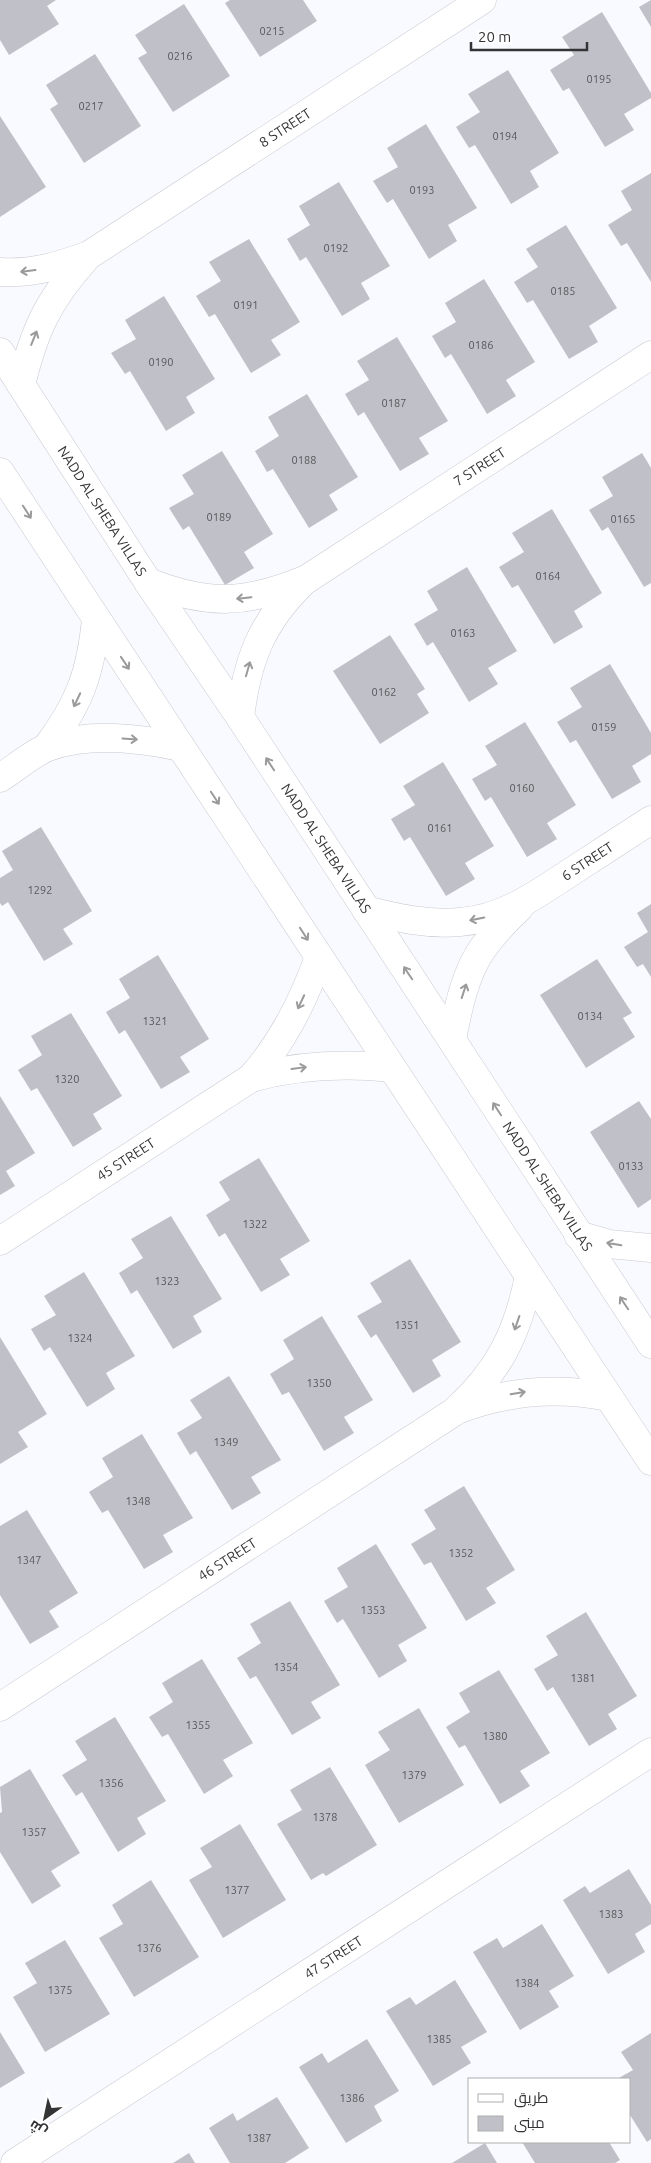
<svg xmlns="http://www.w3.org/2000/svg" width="651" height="2163" font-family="Ubuntu,Cairo,sans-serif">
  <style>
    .building { fill: #c0c1c8 }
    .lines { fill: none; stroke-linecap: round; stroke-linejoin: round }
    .street-casing { stroke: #c8c9d0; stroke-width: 29 }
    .street { stroke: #fff; stroke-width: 28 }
    .oneway { stroke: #9a9a9b }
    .labels { text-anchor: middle; stroke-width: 4; stroke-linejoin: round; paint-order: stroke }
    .number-label { font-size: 11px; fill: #57575b }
    .street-label { font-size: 14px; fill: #343437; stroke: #fff }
  </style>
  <rect width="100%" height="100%" fill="#f9faff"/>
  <path class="building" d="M0 0H56L47 6 59 24 9 55 0 40Z
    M230 0H303L317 21 260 57 225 3Z
    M651 0V27L639 7Z
    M184 4 230 76 173 112 138 58 147 53 135 35Z
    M602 12 651 93V98L624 114 634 130 605 147 569 88 563 91 550 70 574 55 562 37Z
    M95 54 141 126 84 163 50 109 58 104 46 85Z
    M508 70 559 153 530 171 539 187 511 204 475 145 469 148 456 127 480 112 468 94Z
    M0 116 46 187 0 217Z
    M426 124 477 208 448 225 457 241 429 259 393 199 387 203 373 181 398 167 387 148Z
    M651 173V282L627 243 621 246 608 225 632 210 621 191Z
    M339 182 390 266 361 283 370 299 342 316 306 257 300 261 287 239 310 225 299 206Z
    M566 225 617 308 589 326 598 342 569 359 533 300 527 303 514 282 538 267 526 249Z
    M249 239 300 322 271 340 281 355 251 373 215 314 209 317 196 296 221 281 209 262Z
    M484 279 535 362 506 380 516 396 487 414 451 354 445 358 432 336 456 322 445 303Z
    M164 296 215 379 186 397 195 413 166 431 130 371 125 374 111 353 136 339 125 320Z
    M397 337 448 421 419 438 429 454 400 471 364 412 358 416 345 394 369 380 357 361Z
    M307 394 358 477 329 495 338 510 309 528 273 469 267 472 255 451 279 436 268 417Z
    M222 451 273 534 244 552 254 568 225 585 189 526 183 530 169 508 194 494 182 475Z
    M642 453 651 468V583L644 587 608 527 602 531 589 510 613 496 602 477Z
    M552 509 602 593 574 611 583 627 554 644 518 585 512 588 499 567 524 552 512 533Z
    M467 567 517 651 488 668 498 684 469 702 433 642 427 646 414 624 438 610 427 591Z
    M390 635 425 689 417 694 429 713 380 744 333 671Z
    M610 664 651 733V754L632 766 641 782 612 799 576 740 570 743 557 722 582 707 570 688Z
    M525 722 576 805 547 823 557 839 527 857 491 797 485 801 472 779 497 765 485 746Z
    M443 762 494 846 465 863 475 879 446 896 410 837 404 841 391 819 415 805 403 786Z
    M41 827 92 911 63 929 73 944 44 961 8 902 2 906 0 903V878L13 870 2 851Z
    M651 904V977L643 964 637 967 624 947 648 932 637 913Z
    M158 955 209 1039 180 1057 190 1072 161 1089 125 1030 119 1034 106 1012 130 998 119 979Z
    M597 959 632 1013 623 1018 635 1037 586 1068 540 995Z
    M71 1013 122 1096 93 1114 102 1129 73 1147 37 1088 31 1091 18 1070 42 1055 31 1036Z
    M0 1096 35 1153 6 1171 15 1186 0 1195Z
    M639 1101 651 1119V1199L638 1208 590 1132Z
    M259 1158 310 1241 280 1259 290 1275 261 1292 225 1233 219 1237 206 1215 230 1200 219 1182Z
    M171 1216 222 1299 193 1316 202 1332 173 1349 137 1290 131 1294 119 1273 143 1258 131 1239Z
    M410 1259 461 1342 432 1360 441 1376 413 1393 376 1334 371 1338 357 1316 382 1302 370 1283Z
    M84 1272 135 1356 106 1373 115 1389 87 1407 50 1347 44 1351 31 1329 56 1315 44 1296Z
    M322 1316 373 1400 344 1417 354 1433 324 1451 289 1392 282 1395 270 1374 294 1359 283 1340Z
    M0 1337 47 1414 18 1432 28 1447 0 1464Z
    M229 1376 281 1460 251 1477 261 1493 232 1510 196 1451 190 1455 177 1433 202 1418 190 1400Z
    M142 1434 193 1518 163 1535 173 1552 144 1569 108 1510 102 1513 89 1492 113 1477 102 1458Z
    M464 1486 515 1570 486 1588 496 1603 466 1621 431 1562 424 1565 411 1544 436 1529 424 1510Z
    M27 1510 78 1593 49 1611 59 1627 30 1644 0 1595V1526Z
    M376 1544 427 1628 398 1645 407 1661 379 1678 343 1619 337 1623 324 1601 348 1587 337 1568Z
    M290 1601 340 1685 311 1702 321 1718 292 1735 256 1676 250 1679 237 1658 261 1643 250 1624Z
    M586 1612 637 1696 608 1714 617 1729 589 1746 553 1687 547 1691 534 1669 558 1655 546 1636Z
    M202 1659 253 1743 223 1760 233 1776 204 1794 168 1734 162 1737 149 1717 173 1702 162 1683Z
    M499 1670 550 1753 520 1771 530 1786 500 1804 465 1745 459 1748 446 1727 470 1712 459 1693Z
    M419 1708 464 1785 399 1823 365 1765 390 1750 378 1732Z
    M115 1717 166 1801 137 1818 146 1834 118 1852 82 1792 76 1796 62 1775 87 1760 75 1741Z
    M330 1767 377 1845 326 1876 323 1873 311 1880 277 1824 302 1810 290 1790Z
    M30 1769 80 1853 51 1871 61 1886 32 1904 0 1852V1813L2 1812 0 1787Z
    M240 1824 286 1900 223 1938 189 1880 212 1867 200 1848Z
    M629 1869 651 1905V1924L635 1934 645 1952 608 1974 563 1900 585 1886 590 1893Z
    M151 1880 199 1957 134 1997 99 1938 123 1924 112 1905Z
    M542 1924 574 1976 549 1991 559 2007 520 2030 473 1952 497 1938 503 1948Z
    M65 1940 110 2014 45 2052 13 1997 37 1983 25 1963Z
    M455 1980 487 2032 461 2047 471 2063 433 2086 386 2011 410 1997 416 2005Z
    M0 2032 25 2073 0 2088Z
    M651 2033V2139L647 2142 630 2115V2079H617L633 2070 621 2052Z
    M367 2039 399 2091 374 2106 382 2121 346 2143 299 2067 322 2053 328 2063Z
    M277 2097 309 2148 285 2163H230L209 2128 233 2113 237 2121Z
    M522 2142H609L620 2160 615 2163H535Z
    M485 2143 497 2163H452Z
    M189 2153 195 2163H173Z"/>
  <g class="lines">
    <g class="street-casing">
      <g id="street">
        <path id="s1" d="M0 272C32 274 59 266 89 255L482 0"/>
        <path id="s2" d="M0 352 148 582 240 717 651 1344"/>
        <path d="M21 385C34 331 48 300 86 258"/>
        <path d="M0 472 651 1461"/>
        <path id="s3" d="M148 582C209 606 247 604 307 579L651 355"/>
        <path d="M240 717C247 661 261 623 302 583"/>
        <path d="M47 747C79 704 91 673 96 619"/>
        <path d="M0 778C14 769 33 753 48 747 90 732 139 738 181 747"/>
        <path id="s4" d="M366 910C397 918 428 925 460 922 504 919 539 893 574 870 600 853 625 837 651 820"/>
        <path d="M452 1039C458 1009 465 973 483 948 494 933 506 920 519 908"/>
        <path d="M251 1078C298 1065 343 1063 392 1068"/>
        <path d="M578 1235 609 1244 651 1248"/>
        <path id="s5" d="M0 1241 251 1078C283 1042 303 1002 319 957"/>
        <path d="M460 1409C510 1390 558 1387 609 1397"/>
        <path id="s6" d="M0 1707 454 1412C498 1373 518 1333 529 1276"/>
        <path id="s7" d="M15 2163 651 1752"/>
      </g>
    </g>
    <use href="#street" class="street"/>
  </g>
  <defs><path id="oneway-shaft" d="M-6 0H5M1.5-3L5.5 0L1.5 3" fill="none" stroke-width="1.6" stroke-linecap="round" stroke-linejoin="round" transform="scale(1.25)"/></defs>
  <g class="oneway">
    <use href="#oneway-shaft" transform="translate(28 271) rotate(173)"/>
    <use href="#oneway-shaft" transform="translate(34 338) rotate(-68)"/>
    <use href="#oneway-shaft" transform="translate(27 512) rotate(57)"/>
    <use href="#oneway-shaft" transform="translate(244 598) rotate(174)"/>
    <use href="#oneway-shaft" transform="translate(125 663) rotate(56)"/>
    <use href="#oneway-shaft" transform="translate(248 669) rotate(-74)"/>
    <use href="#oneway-shaft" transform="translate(77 700) rotate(115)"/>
    <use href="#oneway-shaft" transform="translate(130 739) rotate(4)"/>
    <use href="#oneway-shaft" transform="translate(270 764) rotate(-123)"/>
    <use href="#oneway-shaft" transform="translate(215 798) rotate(57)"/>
    <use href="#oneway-shaft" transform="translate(477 919) rotate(168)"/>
    <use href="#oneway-shaft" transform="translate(304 934) rotate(57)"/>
    <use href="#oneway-shaft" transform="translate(408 973) rotate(-124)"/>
    <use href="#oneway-shaft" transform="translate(464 991) rotate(-72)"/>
    <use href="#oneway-shaft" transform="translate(301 1002) rotate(115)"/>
    <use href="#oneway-shaft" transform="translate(299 1068) rotate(-8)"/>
    <use href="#oneway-shaft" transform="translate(497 1109) rotate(-123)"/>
    <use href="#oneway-shaft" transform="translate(614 1244) rotate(-170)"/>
    <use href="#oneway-shaft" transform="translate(624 1303) rotate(-124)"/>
    <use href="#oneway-shaft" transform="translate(517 1323) rotate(109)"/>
    <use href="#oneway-shaft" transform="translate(518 1393) rotate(-9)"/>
  </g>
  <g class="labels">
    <g class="number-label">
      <text x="272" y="35">0215</text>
      <text x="180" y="60">0216</text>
      <text x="599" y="83">0195</text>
      <text x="91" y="110">0217</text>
      <text x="505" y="140">0194</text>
      <text x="422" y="194">0193</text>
      <text x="336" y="252">0192</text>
      <text x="563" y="295">0185</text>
      <text x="246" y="309">0191</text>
      <text x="481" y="349">0186</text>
      <text x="161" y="366">0190</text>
      <text x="394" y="407">0187</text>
      <text x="304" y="464">0188</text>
      <text x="219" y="521">0189</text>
      <text x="623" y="523">0165</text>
      <text x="548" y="580">0164</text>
      <text x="463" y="637">0163</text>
      <text x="384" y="696">0162</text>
      <text x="604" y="731">0159</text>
      <text x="522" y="792">0160</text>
      <text x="440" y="832">0161</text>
      <text x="40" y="894">1292</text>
      <text x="590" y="1020">0134</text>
      <text x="155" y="1025">1321</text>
      <text x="67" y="1083">1320</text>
      <text x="631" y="1170">0133</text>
      <text x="255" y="1228">1322</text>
      <text x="167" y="1285">1323</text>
      <text x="407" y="1329">1351</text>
      <text x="80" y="1342">1324</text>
      <text x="319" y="1387">1350</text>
      <text x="226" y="1446">1349</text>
      <text x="138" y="1505">1348</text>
      <text x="461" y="1557">1352</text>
      <text x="29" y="1564">1347</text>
      <text x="373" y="1614">1353</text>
      <text x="286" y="1671">1354</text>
      <text x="583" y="1682">1381</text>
      <text x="198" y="1729">1355</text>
      <text x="495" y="1740">1380</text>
      <text x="414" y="1779">1379</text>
      <text x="111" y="1787">1356</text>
      <text x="325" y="1821">1378</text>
      <text x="34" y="1836">1357</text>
      <text x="237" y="1894">1377</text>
      <text x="611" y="1918">1383</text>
      <text x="149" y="1952">1376</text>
      <text x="527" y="1987">1384</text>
      <text x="60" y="1994">1375</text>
      <text x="439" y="2043">1385</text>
      <text x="352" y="2102">1386</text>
      <text x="259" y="2142">1387</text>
    </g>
    <g class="street-label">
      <text dy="5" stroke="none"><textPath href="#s1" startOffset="325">8 STREET</textPath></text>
      <text dy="5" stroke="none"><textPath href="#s3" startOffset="370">7 STREET</textPath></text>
      <text dy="5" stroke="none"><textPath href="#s2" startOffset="189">NADD AL SHEBA VILLAS</textPath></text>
      <text dy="5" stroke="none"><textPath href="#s2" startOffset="594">NADD AL SHEBA VILLAS</textPath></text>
      <text dy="5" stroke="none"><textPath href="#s4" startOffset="238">6 STREET</textPath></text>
      <text dy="5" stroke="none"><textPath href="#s5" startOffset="150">45 STREET</textPath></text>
      <text dy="5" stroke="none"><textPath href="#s2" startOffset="998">NADD AL SHEBA VILLAS</textPath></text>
      <text dy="5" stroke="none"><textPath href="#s6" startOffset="271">46 STREET</textPath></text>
      <text dy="5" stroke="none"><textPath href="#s7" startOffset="379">47 STREET</textPath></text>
    </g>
  </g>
  <rect x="468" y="2078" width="162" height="65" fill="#ffffff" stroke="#aeaeaf"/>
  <rect x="478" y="2094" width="25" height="8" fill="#ffffff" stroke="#aeaeaf"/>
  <text x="514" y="2103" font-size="15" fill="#343437">طريق</text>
  <rect x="478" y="2116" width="25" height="15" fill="#c0c1c8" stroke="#aeaeaf"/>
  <text x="514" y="2128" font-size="15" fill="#343437">مبنى</text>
  <g transform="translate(45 2118) rotate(213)" stroke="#ffffff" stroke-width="4" paint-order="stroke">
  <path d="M0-4L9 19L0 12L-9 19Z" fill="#343437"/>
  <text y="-8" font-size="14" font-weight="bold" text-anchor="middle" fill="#343437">ش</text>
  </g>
  <path d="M471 42v8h116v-8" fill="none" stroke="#343437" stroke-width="2.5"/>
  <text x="478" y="42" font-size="15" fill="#343437" stroke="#ffffff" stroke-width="4" paint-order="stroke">20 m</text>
</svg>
